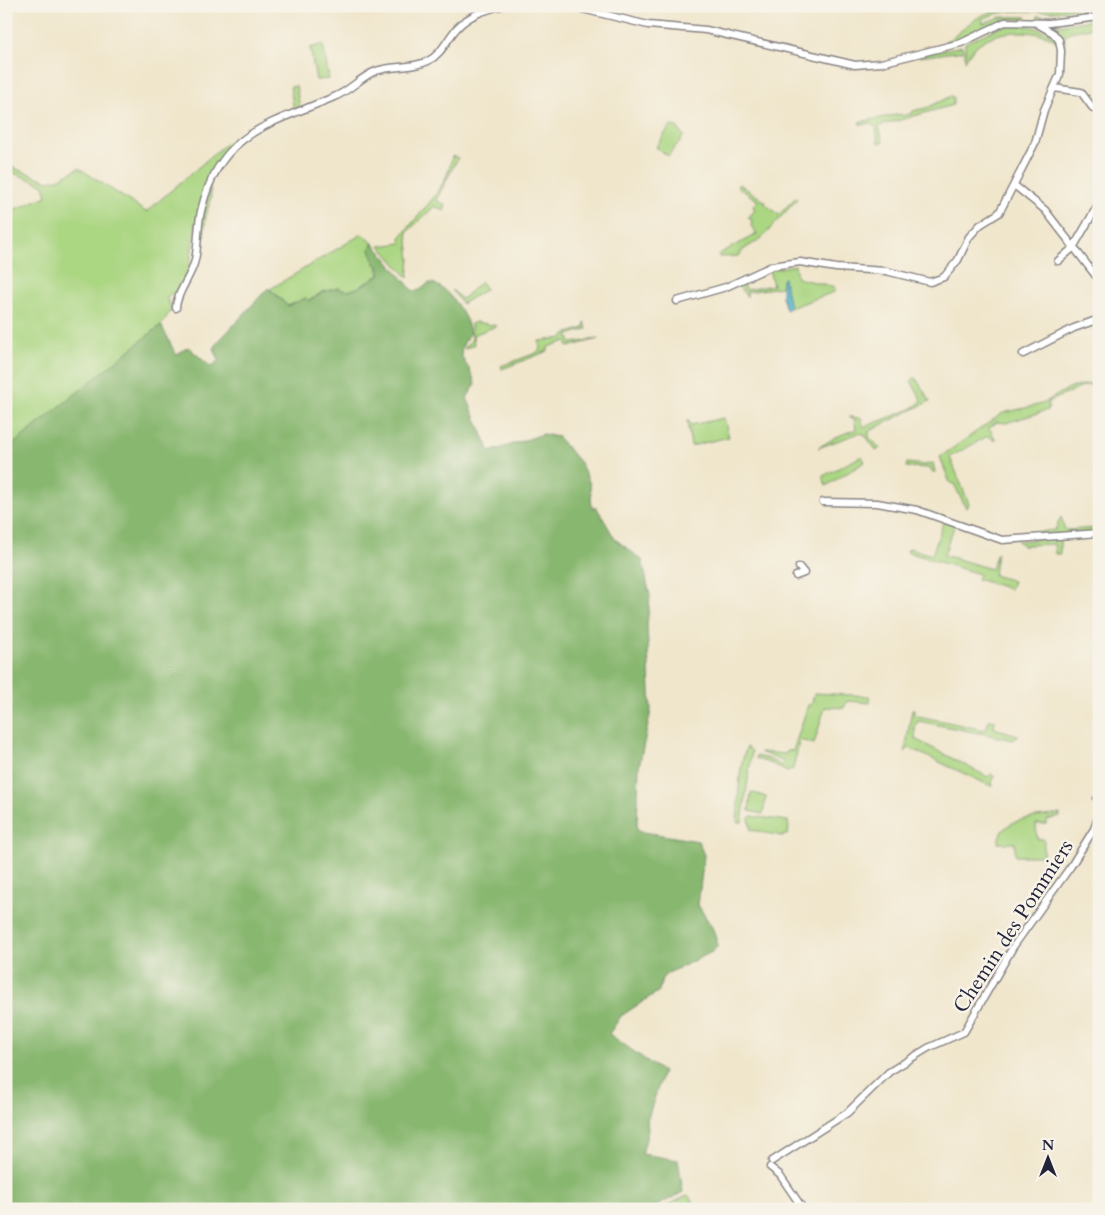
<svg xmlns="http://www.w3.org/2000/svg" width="1105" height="1215" font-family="Cardo,serif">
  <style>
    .green { fill: #abd682; stroke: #667c5e }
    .forest { fill: #88b770; stroke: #556c56 }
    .water { fill: #4db4cc; stroke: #386b84 }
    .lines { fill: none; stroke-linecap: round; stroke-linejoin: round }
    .minor-casing { stroke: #898484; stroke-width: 9 }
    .minor { stroke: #fff; stroke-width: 6 }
    .labels { text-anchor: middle; stroke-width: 5; stroke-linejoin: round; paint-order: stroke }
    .street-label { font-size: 21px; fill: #22223b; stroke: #f7f3e8 }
  </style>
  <rect width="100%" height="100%" fill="#f7f3e8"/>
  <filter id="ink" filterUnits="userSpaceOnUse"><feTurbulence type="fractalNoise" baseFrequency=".02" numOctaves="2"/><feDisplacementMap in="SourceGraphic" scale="10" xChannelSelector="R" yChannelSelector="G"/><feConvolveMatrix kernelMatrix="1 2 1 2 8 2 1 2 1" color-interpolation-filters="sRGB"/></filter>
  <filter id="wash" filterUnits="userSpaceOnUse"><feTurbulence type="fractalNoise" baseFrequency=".0096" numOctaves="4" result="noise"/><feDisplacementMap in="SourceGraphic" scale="20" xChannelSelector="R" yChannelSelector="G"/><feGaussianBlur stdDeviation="1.12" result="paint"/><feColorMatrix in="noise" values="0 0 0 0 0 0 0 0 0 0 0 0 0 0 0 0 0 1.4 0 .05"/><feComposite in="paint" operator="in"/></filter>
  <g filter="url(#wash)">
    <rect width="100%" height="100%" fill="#f0e6cc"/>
    <path class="green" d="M1075 6H1087C1077 8 1066 11 1056 11 1026 13 1012 6 982 19L983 23 1001 17H1027L1025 19C1018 20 1008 18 1001 21 983 27 964 43 944 42 958 36 966 24 979 17 1008 1 1043 11 1075 6Z
      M1096 6H1099V15L1047 21 1038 20V16L1062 17 1095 11Z
      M1099 19V26L1070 32 1065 36 1064 51 1043 24 1051 26Z
      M1004 25C1024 25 1042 25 1057 41 1053 40 1049 36 1044 35 1015 28 979 32 965 61V43Z
      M323 44 329 79 316 80 310 48Z
      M962 46 963 51 919 57 918 55Z
      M296 86 300 108 294 110 290 87Z
      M951 96 953 97V105L879 126 883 142 878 143 876 128 871 123 861 125 859 122 901 114 902 116 913 113V111L929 107Z
      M670 126 677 127 684 136 668 156 656 147Z
      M229 141 232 144 219 159 209 177 196 223 189 269 179 290 166 297 172 309 161 325 6 450V213L47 196 44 185 6 170V165L48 181 58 179 79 168 146 212Z
      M452 156 458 158 436 200 446 205 444 211 435 206 407 232 410 259 408 278 380 246 401 243 400 237 403 234C422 210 448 188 452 156Z
      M739 184 766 202 765 204 779 215 796 197 797 199 762 238 743 250 739 256 719 257V254L757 234 751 226 752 220 748 218 755 210 753 206 758 201 737 186Z
      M210 187 211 198 206 215 202 255 197 258 201 223Z
      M362 234 373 243 371 245 380 275C367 280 351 297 339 288L322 292 309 301 306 298 288 306 270 289Z
      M795 265 797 278 835 287 834 292 790 308 784 278 782 279 781 287 747 292V297L737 284 742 282 746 290 773 285 769 270Z
      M481 282 486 289 462 304 452 290 462 299Z
      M476 322 497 326 473 335 474 345 464 349 472 339 471 324Z
      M585 322 587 329 568 335 571 343 598 339 568 347 566 341 548 347V351L502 369 501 366 536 353 540 350 539 341 563 338 565 334 584 328Z
      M915 377 930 401 869 431V437L880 448 877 451 864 434 859 433 818 448 836 437 856 429 855 420 849 417 861 418 864 427 911 409 922 401 911 381Z
      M1099 382V386L1097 384 1086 385 1048 402V410L1006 423 997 422 989 428 996 440 994 441 989 436 986 437 950 457 969 504 966 508 954 484 950 483 940 457 1003 413 1042 404 1069 388Z
      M724 418 729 437 691 446 687 421 688 420 691 425Z
      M862 456 865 462 826 486 823 476Z
      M907 463 924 465 933 463 935 472H932L930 468 906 467Z
      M1061 517 1065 530 1099 528V532L1003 538 967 524V522L1006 536 1055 530Z
      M944 520 955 524 944 555 991 569 997 553 994 575 1013 581 1010 589 977 579 979 574 907 552 909 548 932 555Z
      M1060 538V554H1055L1054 544 1025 545V547L1017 541Z
      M814 693 869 696 870 703 847 701 844 708 825 707 814 744 800 740 793 769 787 772 770 763 756 759V756L769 759 782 766 784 762 760 752 786 754 787 750 793 751 808 705 812 704Z
      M912 709H914V715L986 730 988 720H995L994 728 1018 735 1014 740 918 721 915 727V739L988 777 991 774 995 777 992 781 993 787 909 748 905 752Z
      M747 747 752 751 742 822H737C739 800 738 764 747 747Z
      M751 792 766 797 763 814 749 811Z
      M1060 814V817L1047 820V824H1036L1037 839H1044L1043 856H1015V843H998C1000 816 1038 818 1060 814Z
      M751 816 788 821 789 829 787 835 782 836 751 830 749 818Z
      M688 1195 693 1202 694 1209H661Z"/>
    <path class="forest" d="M373 243 413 291 420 290 429 283C445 282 470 319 470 334 449 360 472 361 475 385L467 398 490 452 543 434 558 437 581 464 590 484 592 508H597L615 539 642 560 650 596 647 625 651 711 639 766 637 828 638 831 698 841 704 855 698 905 713 929 718 946 712 952 668 973 662 978 659 991 621 1016 609 1034 663 1072 647 1121 648 1130 642 1154 678 1160 683 1192 651 1209H6V450L161 325 176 355 188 347 211 367 219 360 214 349 217 343 268 288 288 306 306 298 309 301 322 292 339 288C351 297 368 280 380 275V268L375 264 370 249Z"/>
    <path class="water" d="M784 278 790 308 786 310 782 297V279Z"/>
  </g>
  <g filter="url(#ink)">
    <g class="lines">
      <g class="minor-casing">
        <path id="minor" d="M570 6 648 25 706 30 855 65 881 63 961 43 1005 22 1049 23 1099 17
          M1054 88 1081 92 1092 107 1099 112
          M1014 185 1045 210 1099 280
          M1058 261 1073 248 1099 203
          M677 301 726 287 772 266 800 262 836 268 886 271 930 282 944 277 958 260 969 237 980 225 999 213 1008 196 1035 143 1044 110 1060 74 1061 51 1059 40 1053 33 1034 22
          M176 308C176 293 192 276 195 260 199 242 197 224 202 207 221 131 271 124 334 97 350 91 360 77 376 71 392 65 412 69 428 61 442 54 447 39 457 28 469 15 485 10 501 6
          M1023 354 1074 328 1099 319
          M823 502 877 503 917 510 1002 540 1099 533
          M796 576 804 573 799 567
          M1097 799 1099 798
          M772 1161 847 1113 889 1072 928 1048 964 1032 1013 947 1071 866 1094 829 1099 815
          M770 1167 780 1175 803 1209"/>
      </g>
      <use href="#minor" class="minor"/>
    </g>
  </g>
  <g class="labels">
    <g class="street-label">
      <text transform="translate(1013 926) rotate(-57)" y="7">Chemin des Pommiers</text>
    </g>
  </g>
  <rect width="1105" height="1215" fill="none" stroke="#f7f3e8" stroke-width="25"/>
  <g transform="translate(1048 1158)" stroke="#f7f3e8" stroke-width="4" paint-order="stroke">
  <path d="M0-4L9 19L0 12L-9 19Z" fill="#22223b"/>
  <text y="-8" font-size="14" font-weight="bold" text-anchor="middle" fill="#22223b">N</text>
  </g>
</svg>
